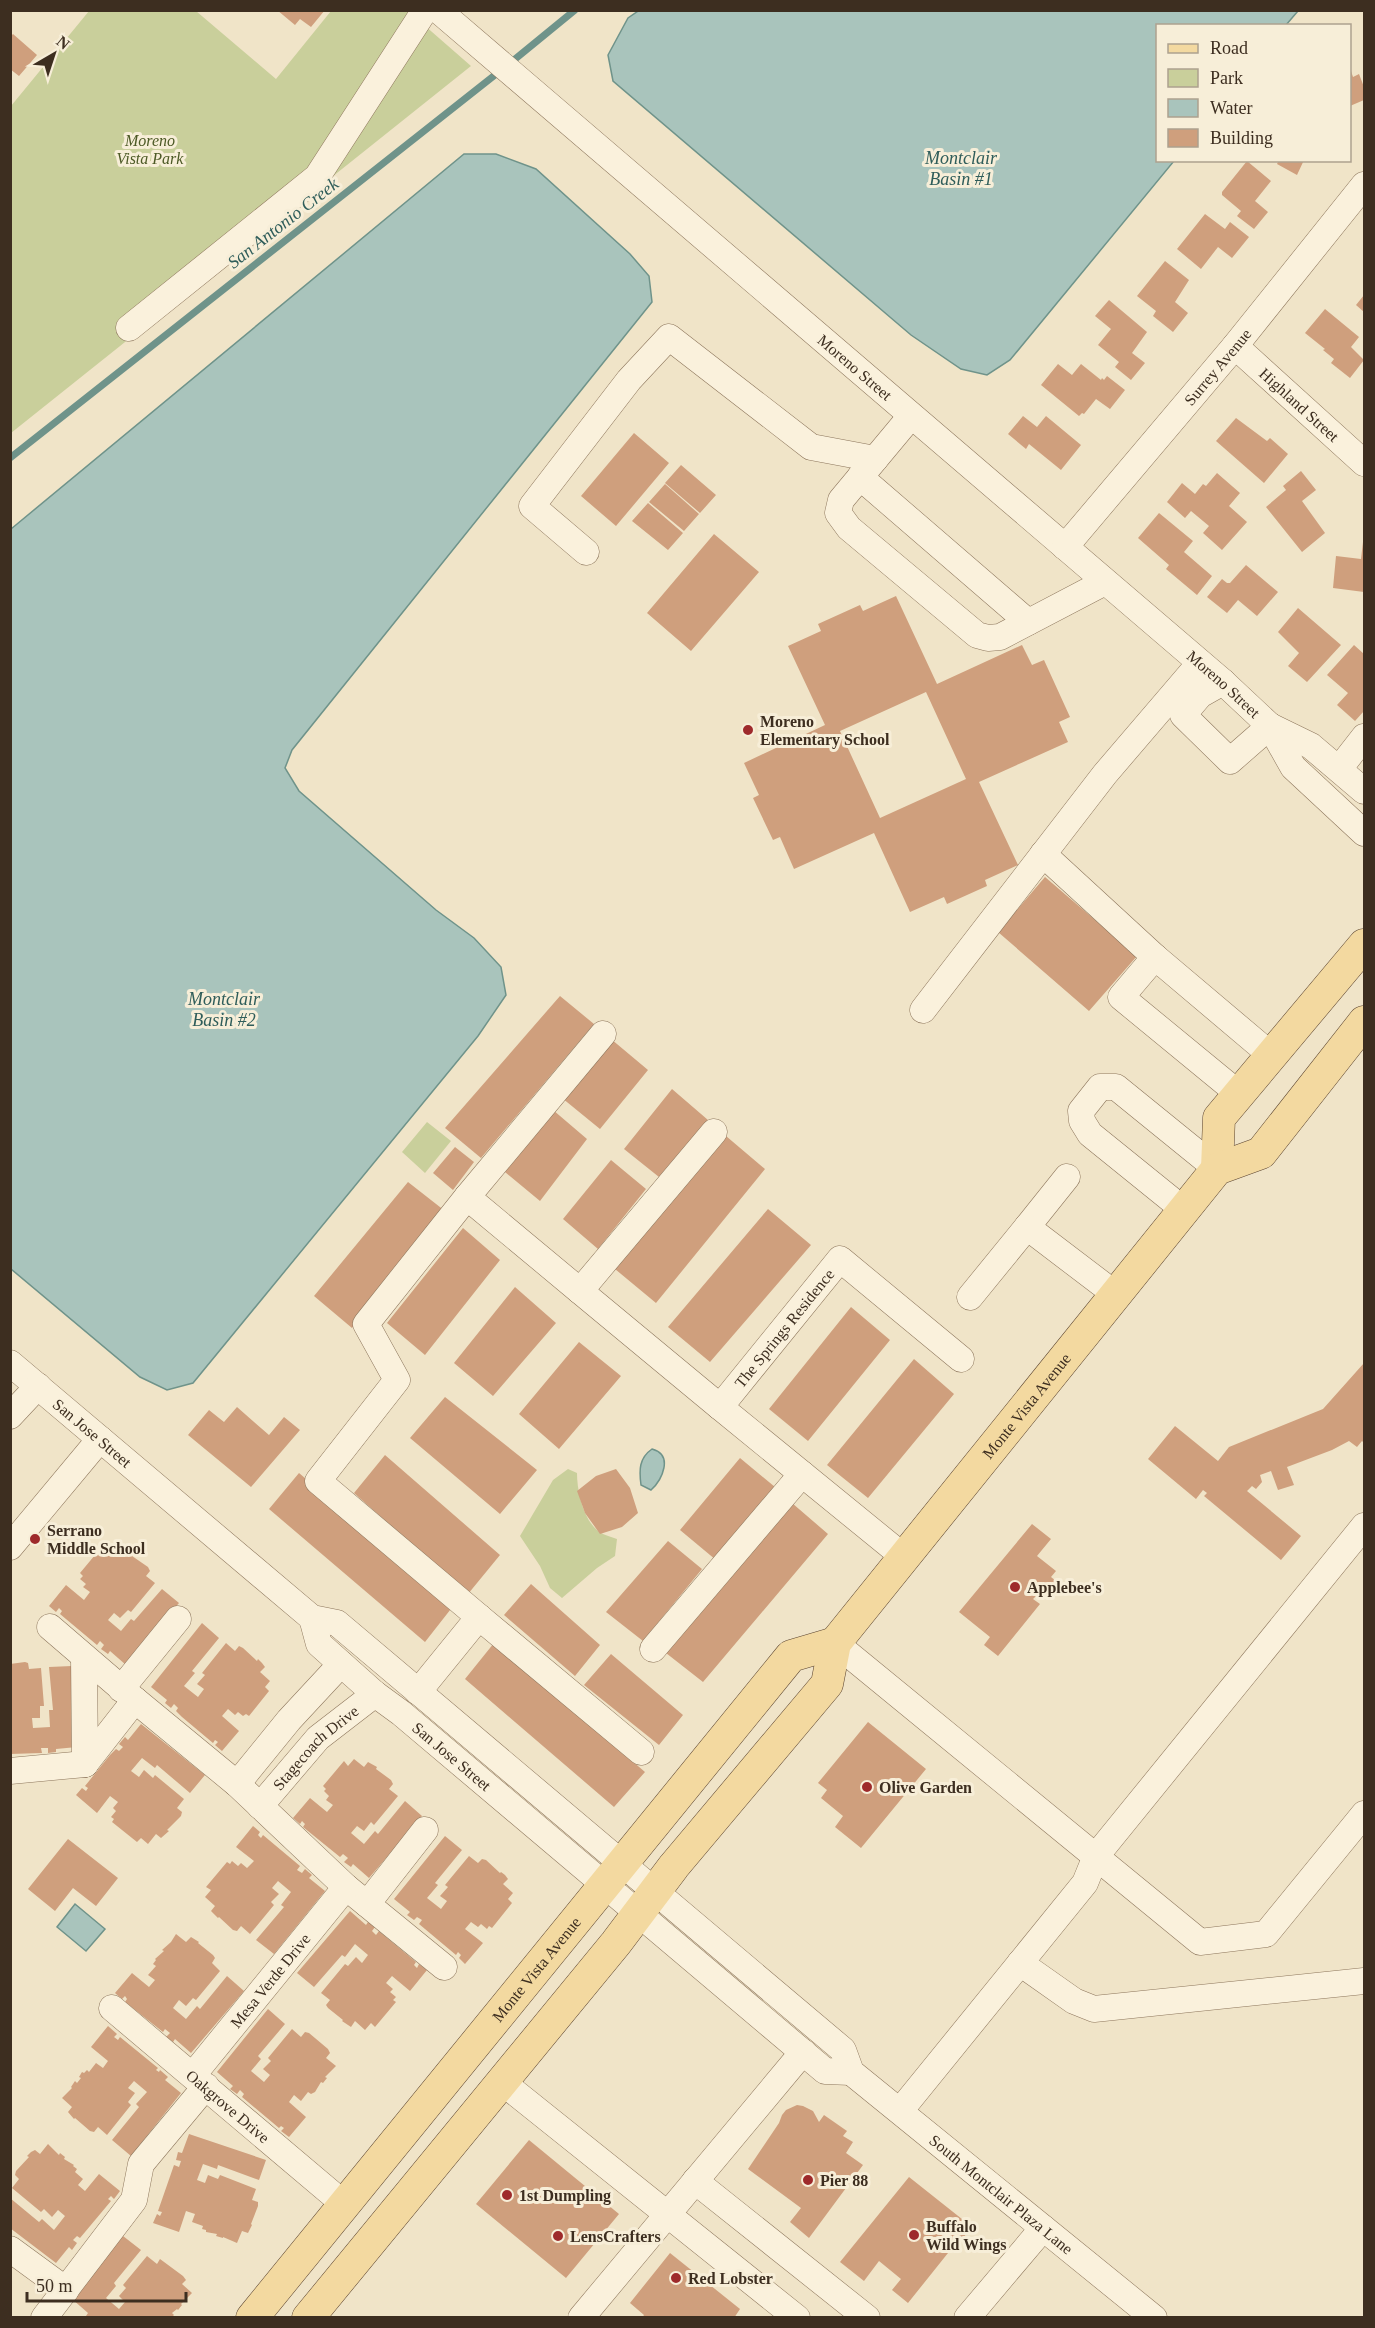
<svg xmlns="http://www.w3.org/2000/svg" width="1375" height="2328" font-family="Georgia,serif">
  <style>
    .green { fill: #c9cf9b }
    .water { fill: #a9c4bc; stroke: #6f938a; stroke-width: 1.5 }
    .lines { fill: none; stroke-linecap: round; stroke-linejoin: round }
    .stream { stroke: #6f938a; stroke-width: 7 }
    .building { fill: #cf9f7d; fill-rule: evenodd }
    .minor-casing { stroke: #8d765c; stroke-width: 27 }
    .major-casing { stroke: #5b4430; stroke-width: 33 }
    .minor { stroke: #faf1dc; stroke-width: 26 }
    .major { stroke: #f3d9a0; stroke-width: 32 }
    .poi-dot { fill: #9e2a2b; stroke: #f7eed8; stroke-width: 2 }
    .labels { text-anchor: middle; stroke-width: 6; stroke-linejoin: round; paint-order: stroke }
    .park-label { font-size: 16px; font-style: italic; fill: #4d5a26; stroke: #f7eed8 }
    .street-label { font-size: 16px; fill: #3d2e20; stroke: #f7eed8 }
    .poi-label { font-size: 16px; font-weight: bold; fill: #3d2e20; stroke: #f7eed8; text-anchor: start }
    .water-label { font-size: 18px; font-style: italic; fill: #2f5d5a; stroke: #f7eed8 }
  </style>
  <rect width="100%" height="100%" fill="#f0e4c8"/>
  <path class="green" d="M89 11H196L276 79 331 11H408L471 66 11 433V106Z
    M427 1122 451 1141 425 1173 402 1152Z
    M568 1469 577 1473C577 1492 584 1525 603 1534 607 1536 612 1537 617 1539L615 1556 597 1568 562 1598 550 1588 540 1566 520 1536 553 1480Z"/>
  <path class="water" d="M638 11V10L1298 11 1286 25 1158 26V160L1174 161 1010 360 987 375 961 369 911 335 613 81 608 55 628 18Z
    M464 154H496L536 169 630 254 649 276 652 302 292 750 285 768 299 791 436 910 474 938 501 967 506 995 478 1036 193 1383 167 1390 140 1377 11 1269V529Z
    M652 1449C674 1455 662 1480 651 1490L641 1485C639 1470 639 1458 652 1449Z
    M75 1904 105 1929 86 1951 57 1927Z"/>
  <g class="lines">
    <path class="stream" d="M509 64 575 10
      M10 458 500 71"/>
  </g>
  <path class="building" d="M277 10H325L311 27 300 19 295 25Z
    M13 34 37 55 19 76 10 69V37Z
    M1350 68 1353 77 1359 74 1364 87V100L1350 106Z
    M1279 160H1304L1297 175 1277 164Z
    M1247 161 1271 181 1255 201 1268 212 1254 229 1237 216 1241 211 1222 195V192Z
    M1205 214 1225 229 1230 222 1249 237 1232 258 1218 247 1201 269 1177 249Z
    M1165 261 1189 280 1175 302 1188 313 1173 332 1153 316 1156 311 1137 296Z
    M1364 295V312L1356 305Z
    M1109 300 1147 332 1132 353 1145 363 1131 380 1115 367 1119 362 1098 345 1111 329 1095 316Z
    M1325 309 1359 337 1351 347 1364 360 1350 378 1331 363 1334 359 1323 350 1325 349 1305 333Z
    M1058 364 1072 375 1081 364 1101 380 1102 378 1104 380 1107 376 1125 390 1110 409 1096 399 1084 414 1082 413 1079 416 1041 385Z
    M1023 416 1037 427 1046 416 1081 445 1061 470 1029 444 1026 449 1008 434Z
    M1236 418 1267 441 1270 438 1288 454 1264 483 1216 441Z
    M634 433 669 463 616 526 581 496Z
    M681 465 716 495 700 513 665 483Z
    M1301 471 1316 490 1302 501 1325 533 1302 552 1266 507 1286 490 1283 486Z
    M1217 473 1240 493 1229 506 1247 522 1222 550 1203 533 1209 526 1191 511 1185 518 1167 502 1182 483 1195 494 1203 484 1206 486Z
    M665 484 699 514 684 531 649 502Z
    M648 503 683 533 668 550 632 521Z
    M1159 513 1193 541 1184 552 1212 576 1197 595 1166 569 1169 565 1138 538Z
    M714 534 759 572 691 651 647 613Z
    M1363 542 1364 592 1333 588 1336 556 1361 559Z
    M1246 565 1278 592 1257 616 1238 600 1227 613 1207 597 1222 579 1227 583H1230Z
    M896 596 937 684 1022 645 1032 665 1044 660 1070 717 1059 722 1068 742 979 782 1018 865 985 880 987 886 947 904 944 897 910 912 874 833 794 869 780 837 773 840 753 798 759 795 744 763 825 725 788 646 821 631 818 624 860 605 863 611ZM926 692 966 779 880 818 840 731Z
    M1298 608 1341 645 1307 682 1288 666 1299 653 1278 632Z
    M1354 645 1364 654V711L1355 721 1337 705 1348 693 1327 675Z
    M1045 877 1137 956 1089 1011 998 932Z
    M560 996 594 1024 481 1158 445 1128Z
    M611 1039 648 1070 600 1129 562 1098Z
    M672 1089 708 1120 659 1177 624 1149Z
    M553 1110 587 1139 540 1201 505 1172Z
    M726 1136 765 1169 656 1303 615 1269Z
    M455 1147 474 1162 453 1190 433 1173Z
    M611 1160 646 1189 598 1249 563 1219Z
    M408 1182 445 1211 352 1328 314 1296Z
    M768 1209 811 1245 710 1362 668 1327Z
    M463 1228 500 1260 425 1355 387 1323Z
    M515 1287 556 1323 493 1396 454 1363Z
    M851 1307 890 1340 808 1441 769 1409Z
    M579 1342 621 1376 559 1449 519 1414Z
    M914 1359 954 1394 868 1498 827 1465Z
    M1364 1363V1443L1362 1441 1357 1447 1349 1441 1332 1450 1287 1467 1294 1485 1278 1490 1271 1471 1260 1475 1262 1482 1256 1489 1252 1486 1247 1491 1301 1536 1281 1560 1204 1496 1207 1493 1203 1490 1196 1499 1148 1459 1175 1426 1218 1461 1229 1447 1323 1409Z
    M445 1397 537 1470 500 1514 410 1438Z
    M237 1407 269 1435 284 1417 300 1430 251 1487 188 1435 209 1410 224 1422Z
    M385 1455 500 1555 468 1594 354 1493Z
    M740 1458 775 1487 716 1560 680 1530Z
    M616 1469 630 1488 638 1513 622 1527 600 1534 585 1513 577 1491 596 1476Z
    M299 1473 454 1605 425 1642 269 1509Z
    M792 1503 828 1534 703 1682 666 1653Z
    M1032 1524 1051 1539 1037 1556 1056 1571 1051 1577 1056 1581 1043 1596 1039 1593 1033 1599 1040 1604 998 1656 984 1645 990 1637 959 1612Z
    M668 1541 702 1569 643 1641 606 1612Z
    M111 1546 121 1554 125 1549 129 1551 134 1555 132 1556 148 1567 150 1571 146 1576 155 1583 131 1612 128 1610 120 1618 114 1613 108 1620 121 1631 131 1619 134 1621 162 1589 179 1603 126 1665 110 1651 108 1654 101 1649 104 1645 100 1641 97 1645 60 1614 62 1611 59 1608 56 1612 49 1606 66 1585 84 1600 90 1592 83 1587 86 1584 80 1579 83 1576 80 1573 100 1549 105 1553Z
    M531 1584 600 1645 575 1676 504 1615Z
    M202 1623 219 1638 192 1671 195 1673 184 1686 198 1697 204 1689 197 1684 205 1675 202 1673 226 1643 235 1651 239 1646 243 1648 257 1661 258 1659 262 1663 265 1667 260 1672 270 1681 265 1687 269 1691 249 1716 246 1714 243 1716 238 1712 235 1715 228 1709 222 1716 239 1731 222 1751 215 1745 218 1742 215 1740 213 1743 182 1717 176 1711 178 1708 174 1704 171 1708 165 1703 167 1700 151 1687Z
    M494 1643 645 1772 614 1807 465 1679Z
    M611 1654 683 1715 659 1745 584 1685Z
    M25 1662 28 1663 29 1669 41 1668 44 1706H40V1718H32L33 1728 50 1727 49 1710H53L49 1667 72 1666 77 1747 56 1749V1752L48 1753V1748H41L42 1753 10 1754V1664Z
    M868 1722 926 1769 861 1848 835 1827 843 1816 821 1798 827 1790 818 1783Z
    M141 1724 205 1775 190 1793 157 1765 155 1768 142 1758 131 1771 139 1777 144 1770 153 1778 155 1775 184 1799 177 1808 182 1812 181 1816 167 1830 169 1831 161 1838 156 1834 148 1844 141 1838 137 1842 112 1822 114 1819 111 1817 116 1811 113 1808 118 1802 110 1796 97 1813 76 1795 82 1788 86 1791 88 1788 85 1786 110 1755 116 1749 119 1751 123 1747 119 1744 125 1737 128 1740Z
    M354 1759 364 1767 368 1762 377 1767 376 1769 391 1780 393 1784 389 1789 398 1796 374 1825 371 1822 364 1831 357 1826 351 1833 364 1844 375 1831 378 1834 405 1801 422 1816 369 1878 353 1864 351 1867 344 1862 348 1858 343 1854 340 1857 303 1827 305 1824 302 1821 300 1824 293 1818 310 1798 327 1812 333 1805 326 1800 329 1796 324 1791 326 1789 323 1786 344 1761 348 1766Z
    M253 1826 260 1832 258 1835 261 1838 263 1835 300 1866 297 1870 302 1873 305 1869 312 1875 309 1878 325 1891 274 1954 256 1940 284 1907 281 1905 291 1892 278 1881 272 1888 279 1894 271 1902 274 1905 250 1934 241 1926 237 1931 233 1930 219 1917 218 1918 211 1911 215 1906 205 1897 211 1890 206 1887 227 1862 230 1864 232 1861 238 1866 241 1863 247 1868 254 1861 236 1847Z
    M445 1836 462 1850 435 1883 438 1885 427 1898 441 1909 447 1901 440 1896 448 1887 445 1885 469 1856 478 1863 482 1859 486 1860 500 1873 501 1872 505 1875 508 1879 503 1884 513 1893 508 1899 512 1903 492 1928 489 1926 487 1929 481 1924 478 1927 471 1922 465 1929 483 1943 465 1964 459 1958 461 1955 458 1952 456 1955 425 1929 419 1924 422 1920 417 1917 414 1920 407 1915 410 1912 394 1899Z
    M68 1839 118 1878 96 1906 73 1888 55 1911 28 1889Z
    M350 1911 366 1925 368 1922 375 1927 372 1931 376 1935 379 1931 386 1937 416 1962 414 1965 417 1968 419 1964 427 1970 410 1991 392 1976 386 1983 393 1989 390 1992 396 1997 393 2000 396 2002 375 2027 371 2023 365 2030 355 2021 351 2027 342 2021 343 2020 328 2008 326 2005 330 2000 321 1993 345 1964 348 1966 356 1957 362 1963 368 1955 355 1944 345 1957 342 1955 314 1987 297 1973Z
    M176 1934 186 1942 191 1937 199 1942 198 1943 213 1955 215 1958 212 1963 220 1971 196 2000 193 1998 186 2006 179 2000 173 2008 186 2019 197 2006 200 2009 227 1976 244 1991 191 2053 175 2039 173 2042 166 2037 170 2033 165 2029 163 2032 125 2002 127 1999 125 1996 122 1999 115 1993 132 1973 149 1987 155 1980 148 1975 156 1966 153 1964 156 1960 155 1959 164 1951 162 1950 171 1942Z
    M268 2009 285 2024 258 2056 261 2059 251 2071 264 2082 270 2075 263 2069 271 2061 268 2058 292 2029 301 2037 305 2032 309 2033 328 2049 330 2053 326 2058 336 2066 325 2077 327 2078 323 2083 321 2082 315 2092 311 2094 308 2092 301 2101 294 2095 289 2102 306 2117 289 2137 281 2131 284 2128 281 2126 279 2128 242 2097 244 2094 240 2090 237 2094 230 2089 233 2086 217 2072Z
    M108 2026 117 2034 114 2037 118 2040 120 2037 158 2068 156 2070 159 2072 160 2070 168 2077 165 2080 181 2093 131 2156 112 2140 139 2107 136 2104 147 2092 134 2081 128 2088 135 2093 128 2102 131 2105 107 2135 98 2127 94 2132 90 2131 75 2118 74 2119 68 2112 72 2107 62 2098 72 2088 71 2087 75 2081 77 2083 81 2078 79 2077 82 2072 84 2073 87 2070 89 2072 96 2063 103 2068 108 2061 91 2047Z
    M797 2105 803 2106 813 2111 819 2122 824 2115 847 2131 843 2136 853 2142 846 2153 863 2165 809 2238 790 2222 801 2208 748 2169 779 2123 782 2115 786 2110Z
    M189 2134 266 2160 259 2180 218 2165 217 2169 203 2164 197 2180 205 2183 208 2175 218 2179 220 2175 256 2189 252 2200 258 2202V2206L251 2224 252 2225 248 2233 242 2231 237 2243 223 2237V2238L216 2236 217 2234 206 2232V2230L202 2229 203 2226 192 2222 195 2214 186 2211 179 2232 153 2223 157 2214 160 2216 162 2212 158 2211 174 2165 179 2167 181 2161 176 2160 178 2152 182 2153Z
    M529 2140 619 2214 566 2278 476 2204Z
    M48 2144 59 2155 60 2153 65 2157 64 2159 74 2165 73 2166 77 2169 75 2172 83 2179 78 2185 85 2191 99 2174 120 2191 114 2199 111 2196 108 2199 111 2201 80 2238 77 2236 73 2240 77 2243 72 2250 69 2247 56 2263 10 2228V2198L39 2222 42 2219 54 2230 65 2216 58 2210 52 2217 44 2209 41 2212 12 2188 19 2179 15 2175 16 2171 29 2157 27 2156 31 2152 35 2150 40 2154Z
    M909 2177 972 2227 958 2244 956 2243 908 2303 892 2290 901 2279 879 2261 864 2281 840 2262Z
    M123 2236 141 2250 114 2283 116 2286 106 2298 119 2309 125 2302 119 2296 126 2288 123 2285 147 2256 157 2264 160 2259 183 2276 186 2280 182 2284 192 2293 181 2304 182 2305 178 2310 177 2309 172 2313 174 2315 171 2318H88L86 2316 88 2313 72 2299Z
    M670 2253 740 2309 734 2318H642L644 2315 630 2303Z"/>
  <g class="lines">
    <g class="minor-casing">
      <g id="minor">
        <path id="s1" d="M438 10 1223 682 1270 726 1311 746 1364 791"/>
        <path d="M129 328 317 177 425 10"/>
        <path id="s2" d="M1235 346 1364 463"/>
        <path d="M911 416 841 500 838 513 849 528 977 635 988 638 1000 637 1105 582"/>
        <path d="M860 477 1028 622"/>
        <path id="s3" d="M1065 547 1235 346 1364 185"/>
        <path d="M586 552 532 506 629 380 669 337 811 447 875 459"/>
        <path d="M1223 682 1200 695 1183 715 1230 761 1270 726"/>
        <path d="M1270 726 1293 767 1364 833"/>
        <path d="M1339 769 1364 737"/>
        <path d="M1043 854 1155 957"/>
        <path d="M923 1010 1105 774 1200 663"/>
        <path d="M1239 1094 1121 997 1155 957 1271 1055"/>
        <path d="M714 1132 580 1291 720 1407"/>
        <path d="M1067 1177 1027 1227 1115 1294"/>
        <path d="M467 1197 366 1324 397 1380 318 1481 479 1617"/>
        <path d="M1184 1210 1090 1134 1082 1121 1081 1111 1100 1087H1116L1217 1169"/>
        <path d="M580 1291 467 1197 603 1034"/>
        <path d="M970 1297 1027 1227"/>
        <path id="s4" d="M10 1363 312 1618 337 1623 843 2050 851 2072 1154 2318"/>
        <path d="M10 1416 38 1386"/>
        <path d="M10 1547 100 1439"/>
        <path id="s5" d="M904 1557 720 1407 840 1259 961 1359"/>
        <path id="s6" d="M312 1618 319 1644 375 1694 401 1713 825 2071 851 2072"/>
        <path d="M50 1627 135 1700"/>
        <path d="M835 1643 1200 1942 1266 1934 1364 1814"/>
        <path d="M653 1649 802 1474"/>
        <path d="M84 1657 85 1764"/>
        <path d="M121 1689 178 1619"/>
        <path d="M418 1692 479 1617 641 1752"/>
        <path d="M85 1764 135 1700 237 1784 346 1887 444 1967"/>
        <path d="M10 1771 85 1764"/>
        <path d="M237 1784 289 1720 341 1664"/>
        <path id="s7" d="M260 1806 318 1738 375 1694"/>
        <path d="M367 1904 425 1830"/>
        <path d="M1020 1963 1074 2001 1094 2009 1364 1981"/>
        <path id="s8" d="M112 2008 344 2204"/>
        <path id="s9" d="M193 2075 346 1887"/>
        <path d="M502 2082 797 2318"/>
        <path d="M900 2111 1085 1883 1096 1856 1364 1526"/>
        <path d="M695 2181 867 2318"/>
        <path d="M10 2249 66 2290"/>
        <path d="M44 2318 134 2200 141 2164 206 2086"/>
        <path d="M581 2318 803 2052"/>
        <path d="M967 2318 1043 2228"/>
      </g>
    </g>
    <g class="major-casing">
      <g id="major">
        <path d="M1217 1169 1219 1118 1364 945"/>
        <path id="s10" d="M252 2318 791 1656 835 1643"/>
        <path id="s11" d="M308 2318 616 1943 674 1866 827 1684 835 1643 1217 1169 1261 1153 1364 1022"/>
      </g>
    </g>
    <use href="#minor" class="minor"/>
    <use href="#major" class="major"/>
  </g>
  <g class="poi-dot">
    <circle cx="748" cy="730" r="6"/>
    <circle cx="35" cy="1539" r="6"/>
    <circle cx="1015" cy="1587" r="6"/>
    <circle cx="867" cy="1787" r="6"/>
    <circle cx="808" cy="2180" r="6"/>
    <circle cx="507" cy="2195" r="6"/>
    <circle cx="914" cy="2235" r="6"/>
    <circle cx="558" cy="2236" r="6"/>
    <circle cx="676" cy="2278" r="6"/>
  </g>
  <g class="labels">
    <g class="park-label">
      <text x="150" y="146">Moreno<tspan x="150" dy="18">Vista Park</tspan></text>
    </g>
    <g class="street-label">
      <text dy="6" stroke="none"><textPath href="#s1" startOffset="549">Moreno Street</textPath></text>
      <text dy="6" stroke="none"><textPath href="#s3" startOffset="236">Surrey Avenue</textPath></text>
      <text dy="6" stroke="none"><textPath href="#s2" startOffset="87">Highland Street</textPath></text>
      <text dy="6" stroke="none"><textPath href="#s1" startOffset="1035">Moreno Street</textPath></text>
      <text dy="6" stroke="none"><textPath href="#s5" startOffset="339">The Springs Residence</textPath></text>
      <text dy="6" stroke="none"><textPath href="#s11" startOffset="1166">Monte Vista Avenue</textPath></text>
      <text dy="6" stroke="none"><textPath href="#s4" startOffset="108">San Jose Street</textPath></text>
      <text dy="6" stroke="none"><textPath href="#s7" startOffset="81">Stagecoach Drive</textPath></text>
      <text dy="6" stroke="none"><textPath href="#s6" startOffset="201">San Jose Street</textPath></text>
      <text dy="6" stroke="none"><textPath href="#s10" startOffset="450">Monte Vista Avenue</textPath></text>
      <text dy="6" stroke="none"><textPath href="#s9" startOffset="122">Mesa Verde Drive</textPath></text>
      <text dy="6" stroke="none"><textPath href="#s8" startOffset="152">Oakgrove Drive</textPath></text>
      <text dy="6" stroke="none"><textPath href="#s4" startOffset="1300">South Montclair Plaza Lane</textPath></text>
    </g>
    <g class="poi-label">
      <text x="760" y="727">Moreno<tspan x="760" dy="18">Elementary School</tspan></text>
      <text x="47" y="1536">Serrano<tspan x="47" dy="18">Middle School</tspan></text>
      <text x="1027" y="1593">Applebee's</text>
      <text x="879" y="1793">Olive Garden</text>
      <text x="820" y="2186">Pier 88</text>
      <text x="519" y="2201">1st Dumpling</text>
      <text x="926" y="2232">Buffalo<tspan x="926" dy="18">Wild Wings</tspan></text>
      <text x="570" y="2242">LensCrafters</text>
      <text x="688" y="2284">Red Lobster</text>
    </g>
    <g class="water-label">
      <text x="961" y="164">Montclair<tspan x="961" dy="21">Basin #1</tspan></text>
      <text transform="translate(283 223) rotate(-38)" y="6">San Antonio Creek</text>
      <text x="224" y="1005">Montclair<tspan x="224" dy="21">Basin #2</tspan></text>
    </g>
  </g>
  <rect width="1375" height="2328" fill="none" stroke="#3d2e20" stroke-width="24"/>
  <rect x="1156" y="24" width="195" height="138" fill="#f7eed8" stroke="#ada18e" stroke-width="1.5"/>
  <rect x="1168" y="44" width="30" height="9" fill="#f3d9a0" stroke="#ada18e" stroke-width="1.5"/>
  <text x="1210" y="54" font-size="18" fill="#3d2e20">Road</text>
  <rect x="1168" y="69" width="30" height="18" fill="#c9cf9b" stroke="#ada18e" stroke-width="1.5"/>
  <text x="1210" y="84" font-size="18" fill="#3d2e20">Park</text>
  <rect x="1168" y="99" width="30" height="18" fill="#a9c4bc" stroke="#ada18e" stroke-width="1.5"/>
  <text x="1210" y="114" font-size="18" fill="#3d2e20">Water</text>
  <rect x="1168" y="129" width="30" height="18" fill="#cf9f7d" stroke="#ada18e" stroke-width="1.5"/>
  <text x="1210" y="144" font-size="18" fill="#3d2e20">Building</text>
  <g transform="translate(54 54) rotate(39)" stroke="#f7eed8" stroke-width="4.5" paint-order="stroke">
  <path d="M0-4.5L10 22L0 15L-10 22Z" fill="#3d2e20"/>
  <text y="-9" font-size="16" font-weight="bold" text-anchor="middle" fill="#3d2e20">N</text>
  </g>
  <path d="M27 2292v9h159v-9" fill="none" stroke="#3d2e20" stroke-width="3"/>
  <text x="36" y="2292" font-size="18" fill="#3d2e20" stroke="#f7eed8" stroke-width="4.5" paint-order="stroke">50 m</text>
</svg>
